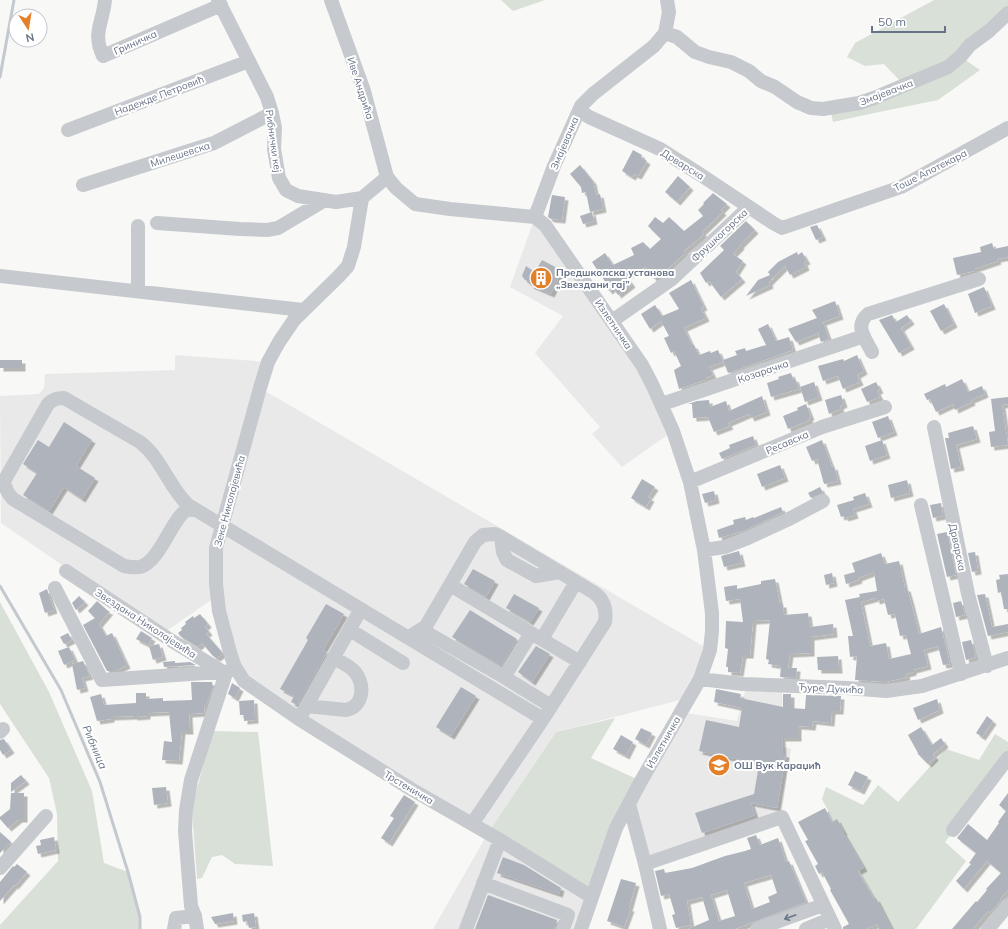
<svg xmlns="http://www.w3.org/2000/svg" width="1008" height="929" font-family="Mulish,sans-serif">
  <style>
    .built { fill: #e9e9e9 }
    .green { fill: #d8e0d7 }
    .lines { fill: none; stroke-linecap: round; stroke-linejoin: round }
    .stream { stroke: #c3c9cf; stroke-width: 3 }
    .building { fill: #afb4bc; fill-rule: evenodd; filter: url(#shadow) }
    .minor { stroke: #c6c9cd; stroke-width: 14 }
    .oneway { stroke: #6c768a }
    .labels { text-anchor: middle; stroke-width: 4; stroke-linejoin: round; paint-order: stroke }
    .street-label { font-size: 10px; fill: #677287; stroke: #fff }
    .poi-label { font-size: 10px; font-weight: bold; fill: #677287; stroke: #fff; text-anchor: start }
    .water-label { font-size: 11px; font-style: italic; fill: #637382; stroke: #fff }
  </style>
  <defs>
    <filter id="shadow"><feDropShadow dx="3.5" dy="3.5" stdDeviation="0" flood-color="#0004"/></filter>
  </defs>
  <rect width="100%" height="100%" fill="#f8f8f6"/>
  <path class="built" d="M535 217 612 321 673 431 622 467 592 434 600 427 535 353 563 316 510 287Z
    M175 355 268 362 260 388 710 650 688 698 556 732 488 833 592 897 581 929H433L488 833 244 681 217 596 162 634 1 523 0 396 39 394 44 388 45 374 175 370Z
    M746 688 782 690 784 747 791 749 781 818 645 864 629 804 680 712 737 721Z"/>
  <path class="green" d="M501 0H545L513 11Z
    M934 0H1008V13L961 57 980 70 938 100 874 113 833 122 830 108 901 82 884 64 865 66 847 57 855 43Z
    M0 602 49 692 92 791 104 863 128 872 140 917V929H0V925L58 861 57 814 49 778 0 704Z
    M615 718 591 758 641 781 592 897 488 833 556 732Z
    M212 731 258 732 273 866 235 864 222 855 212 857 202 878 197 879 193 824V804Z
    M995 734 1008 742V763L945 842 966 861 916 929H890L822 799 826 787 863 805 878 785 898 802 946 749 979 760Z"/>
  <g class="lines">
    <path class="stream" d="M0 77 14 0
      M0 586 61 690 100 782 128 872 140 917V929"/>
  </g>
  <path class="building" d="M633 150 642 155 641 157 647 161 638 176 634 174 632 177 622 171Z
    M580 165 593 181 596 195 600 194 603 209 590 212 586 192 582 193 581 187 570 174Z
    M678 176 690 187 677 202 665 192Z
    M713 193 727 204 721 210 723 212 702 232 704 234 684 251 686 253 680 257V258L666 270 667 272 660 277 659 275 654 279 646 267 626 276 632 284 618 295 613 288 609 291 604 284 606 283 592 262 605 253 613 265 634 255 631 248 643 242 650 249 661 239 648 226 655 217 663 223 669 217 684 231 703 216 698 210 704 204 703 203Z
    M552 195 565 197 562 220 551 219 548 217Z
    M592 212 594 221 583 224 580 216Z
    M746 221 755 230 740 245 741 246 733 254 743 261 736 272 742 279 721 297 709 281 706 283 700 273 724 250 720 246Z
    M817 225 823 237 816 240 810 227Z
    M992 243 994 249 1008 246V257L997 259 998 261 974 269V271L957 275 953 258 981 252 980 247Z
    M797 252 798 255 802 252 807 261 804 262 806 267 790 275 785 266 769 282 770 285 746 296 758 280 770 275 768 272 778 262Z
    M542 260 561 270 556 284 551 294 530 285 532 282 525 280 522 276 526 266 535 272Z
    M691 280 704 307 701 308 706 318 684 328 692 345H694L699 355 710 351 711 353 718 350 723 362 709 367 713 375 705 378V380L679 389 674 370 681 366 674 351 671 353 664 338 669 336 661 321 650 329 641 314 655 305 662 316 679 309 669 293Z
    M984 287 992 306 975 313 968 294Z
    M835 301 840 316 823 322 829 339 821 342 818 333 796 342 788 329 817 318 812 310Z
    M944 304 954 324 941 331 930 311Z
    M892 315 896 322 907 315 911 321 901 328 911 346 899 353 879 320Z
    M768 324 776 341 789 337 793 350 728 373 723 360 737 355 735 351 745 348 746 351 766 345 758 329Z
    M857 355 864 371 857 375 860 382 843 389 838 376 823 381 818 366 843 359 844 361Z
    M0 360H22V368H0Z
    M791 373 793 379 795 378 799 389 771 397 767 383 779 379 778 377Z
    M962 379 968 392 982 386 985 394 971 400 972 402 955 410 953 404 936 412 930 399 927 400 924 394 945 384 946 387Z
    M814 382 819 397 805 402 800 387Z
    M876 382 880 390 877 391 880 397 867 402 861 389Z
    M841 395 844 404 840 406 841 409 829 414 825 400Z
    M762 396 767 412 751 418 749 414 728 423 730 426 714 432 708 417 693 418 692 404H688L697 401 709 400 710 407 726 401 729 411Z
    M1008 397V404L1002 405 1008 445 991 447 989 432 995 431 991 399Z
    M806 404 811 417H809L810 420 788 429 783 416 798 410 797 408Z
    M888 416 894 432 878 438 872 422Z
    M64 422 92 440 76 466 95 478 82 499 64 487 49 511 23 495 37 473 23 464 38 440 49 447Z
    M973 426 977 439 956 445 961 467 951 469 945 438H949L948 433Z
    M753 436 756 445 722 459 719 453 730 448 729 445Z
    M822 440 832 467 834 466 838 481 824 484 817 459 812 461 806 447Z
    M882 440 887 455 870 461 865 446Z
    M780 465 785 478 762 487 757 474Z
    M642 479 655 487 648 497 651 498 646 507 631 498Z
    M907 480 910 493 891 498 888 485Z
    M820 487 823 493 811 498 808 493Z
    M714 491 716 500 705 503 702 494Z
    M865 493 869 504 853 509 855 515 845 518 844 516 841 517 837 505 854 500 853 497Z
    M941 503 943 516 933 518 930 505Z
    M781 507 783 512 746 530 719 538 717 530 734 524 733 520 745 517 746 520 753 517 754 518Z
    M947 532 956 575 947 577 937 534Z
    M739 551 742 563 724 567 721 556Z
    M975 552 978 571 972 572 968 553Z
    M881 553 885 564 899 561 905 588H907L911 602 919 634 941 627 950 664 943 665 938 646 924 650 928 666 913 670V672L906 674 907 677 886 682 855 680 857 656 850 657 848 636H853L845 600 860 597 859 594 877 591 874 572 858 578 859 580 846 584 844 575 855 572 852 563ZM876 598V601L884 599 888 615 895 614 900 636 906 635 911 654 889 659 886 643 870 646 861 602Z
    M473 569 495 581 486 597 464 584Z
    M832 573 834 583 826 585 824 575Z
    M1008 574V609H1004L1001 592 998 593 996 580 1000 579 999 575Z
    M775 579 780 604H783L784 615 808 613 810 627 833 624 834 634 811 637V653L790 654 788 668H797L796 678 780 677 781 666 768 664 769 660 766 659 770 620 753 621 750 655H743L740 673 728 672V667H726L728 649 725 648 726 621 743 622 740 599 726 601 724 587 737 585V589L761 584V581Z
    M47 589 54 610 45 613 39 593Z
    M514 594 539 608 530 622 506 608Z
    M985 594 992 627 1008 624V632L988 636 977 595Z
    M79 596 85 602 76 610 72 603Z
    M97 601 108 611H110L99 624 106 636 112 633 127 665 115 671H107L83 625 95 618 88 611Z
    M961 601 965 615 956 617 953 603Z
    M326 604 344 614 323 650 327 652 297 705 291 702 294 696 280 689 308 640 306 638Z
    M470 610 517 639 501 666 452 637Z
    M200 614 208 624 205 627 209 632 206 634 221 651 222 654 217 658 213 656 202 643 198 647 180 636 178 633 182 630 181 628 186 624 185 622 193 616 194 618Z
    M141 631 152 638 148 645 136 639Z
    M68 633 72 640 64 644 60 637Z
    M971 640 976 657 966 660 962 642Z
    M159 644 163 657 153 660 149 646Z
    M536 646 550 654 532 682 518 672Z
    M69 647 75 660 64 665 58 651Z
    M838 656 839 670H818L817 657Z
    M83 661 90 676 82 678 85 688 77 690 72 664Z
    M175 661V663L190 662 196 665 164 667 163 662Z
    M191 682H212L213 687 207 703H205L204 713 189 714 190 731H182L179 761 162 760 164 741 172 742 169 712 147 713V716L134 717V716L111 717V719L97 721 90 697 101 694 104 705 136 703V693H146V699L163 698V701L192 700Z
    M232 683 240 688 235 698 228 694Z
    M461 687 476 696 451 736 436 727Z
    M716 689 741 694 740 698 783 707V694H791V708L805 709 806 695 841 696 840 711H832L831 723 813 721 812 727 798 726V738H782L783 754H786L777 808 751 803 755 815 702 833 695 813 754 794 759 764 699 751 706 720 739 727 742 708 714 702Z
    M937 699 940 710 918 720 913 708Z
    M254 700 255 720 244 721V715H240L239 701Z
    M987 716 993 721 982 737 976 733Z
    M921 727 932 745 941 738 945 744 933 754 935 757 928 764 917 753H918L908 735Z
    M641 728 652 733 646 745 635 739Z
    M621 735 633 742 626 756 613 749Z
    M4 739 11 750 3 755 0 750V740Z
    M855 771 868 777 861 791 848 785Z
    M21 775 26 781 11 792V783Z
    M166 787 168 803 154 805 152 788Z
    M11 793H24V819H19L8 828 0 819V817L10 809Z
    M1008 793V890L1000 899 1001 900 990 913 988 911 973 929H952L976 901 977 902 987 890 986 889 1001 873 987 861 964 889 956 881 971 864 969 863 976 853 957 838 968 824 987 840 999 823 998 822 1006 811 999 805Z
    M404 795 415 802 389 843 381 838 394 818 390 816Z
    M825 808 832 822 837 819 844 832H843L864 868 858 871 874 899 876 898 892 929H879L877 924 867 929H843V927L849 924 830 890 831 889 822 872 819 874 815 866 818 864 805 841 808 840 798 822Z
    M0 832 11 842 0 853Z
    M756 835 760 845 778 838 786 862 789 861 806 902 735 929H688L709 920 702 897 687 901 691 925 676 928 672 915 675 914 669 894 661 896 655 871 664 869 665 873 692 868 725 856 745 851 751 849 747 838ZM771 875 777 893 768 897 770 902 752 909 744 883ZM727 890 735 916 719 921 711 895Z
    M54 837 56 850 38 854 36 846 41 845 40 840Z
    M503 857 524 865 561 888 559 894 497 873Z
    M17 864 27 872 15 886 14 885 0 901V882L13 866 14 867Z
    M621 879 636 883 629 908H631L624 927 607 921Z
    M488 895 557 920 555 929H475Z
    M233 913 234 921 215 924 211 917Z
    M254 913 256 927 249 928 247 921 243 922 242 915Z"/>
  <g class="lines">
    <path class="minor" d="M105 0C103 23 92 33 103 56L221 5
      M218 0 267 97 272 113 275 128 274 149 279 178 286 190 298 196 336 202 362 198
      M331 0 364 91 387 177 396 188 415 204 450 209 535 217 545 225 642 365 652 384 673 431 690 482 704 550 712 613V631L710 650 700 679 641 781 616 828 581 929
      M665 33 677 37 695 52 709 57 731 62 749 71 761 81 775 87 797 102 811 108 823 109 859 103 874 98 948 67 961 56 970 45 989 31 1008 13
      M579 110 589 117 660 149 701 175 773 223 782 228 901 187 1008 128
      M68 130 249 61
      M387 177 362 198 354 247 348 266 339 276 294 320 279 342 268 362 260 388 216 548V584L219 611 231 656 235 667 244 681 299 719 411 789 500 840 592 897
      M83 185 214 143 272 113
      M535 217 554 166 581 106 593 94 654 46 665 33 669 12 667 0
      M157 223 240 229 267 230 278 228 325 200
      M138 226V291
      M0 276 303 310
      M612 321 672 279 749 207
      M872 352C865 338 854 326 868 314L979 279
      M662 404 864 336
      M934 427 968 594 987 666
      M690 482 822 427 885 407
      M921 505 961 674
      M194 509 185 511 181 515C169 528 158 562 140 567 135 568 130 567 124 566L13 499C7 493 5 488 4 481L48 404C53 399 57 398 64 398L140 442C162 459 168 486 188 505L543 719 472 824
      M501 537 503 552 507 560 536 576 560 572
      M704 550 725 547 748 538 787 520 823 501
      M66 571 172 641 225 673
      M450 585 580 662
      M55 588 102 680 205 673H226
      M350 630 403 663
      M422 630 504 677 531 633
      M409 638C414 632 421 631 426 626L475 542 483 535 495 534 501 537 593 592C604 599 607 609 605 622L543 719
      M542 639 576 582
      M504 677 551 706
      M700 679 743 684 847 688 886 691 922 686 1008 658
      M306 706 346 710C364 706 365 685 355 672 349 665 341 662 333 658
      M299 719 361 609
      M0 732 3 729
      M629 804 645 864 660 929
      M953 830 1008 758
      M645 864 782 817 835 929
      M0 868 46 816
      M483 883 568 915 563 929
      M174 929 176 918 195 916
      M197 929 195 916 191 906 185 831 186 810 191 780 226 673 235 667
      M466 929 500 840
      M757 929 823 905
      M806 929 830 919
      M988 929 1008 905"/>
  </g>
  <defs><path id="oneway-shaft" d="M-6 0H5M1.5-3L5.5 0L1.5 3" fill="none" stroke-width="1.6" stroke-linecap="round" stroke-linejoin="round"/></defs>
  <use class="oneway" href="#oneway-shaft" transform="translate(790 917) rotate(160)"/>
  <defs>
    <g id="building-disc" transform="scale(1.15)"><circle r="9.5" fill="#e4802a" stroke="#fff"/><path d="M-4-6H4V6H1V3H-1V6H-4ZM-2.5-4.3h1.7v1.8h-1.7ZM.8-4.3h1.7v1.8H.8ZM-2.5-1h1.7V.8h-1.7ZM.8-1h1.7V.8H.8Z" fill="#fff"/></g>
    <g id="school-disc" transform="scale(1.15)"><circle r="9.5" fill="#e4802a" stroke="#fff"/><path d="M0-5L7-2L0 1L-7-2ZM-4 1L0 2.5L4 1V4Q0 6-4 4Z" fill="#fff"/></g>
  </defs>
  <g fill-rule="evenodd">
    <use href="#building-disc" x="541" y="278"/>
    <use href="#school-disc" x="719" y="765"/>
  </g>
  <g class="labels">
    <g class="street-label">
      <text transform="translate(135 42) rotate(-24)" y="4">Гриничка</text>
      <text transform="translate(361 88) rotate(72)" y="4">Иве Андрића</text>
      <text transform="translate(886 92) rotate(-21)" y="4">Змајевачка</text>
      <text transform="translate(159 95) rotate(-21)" y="4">Надежде Петровић</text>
      <text transform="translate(274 141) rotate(82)" y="4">Рибнички кеј</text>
      <text transform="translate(564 143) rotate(-67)" y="4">Змајевачка</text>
      <text transform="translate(180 154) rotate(-18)" y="4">Милешевска</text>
      <text transform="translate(683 164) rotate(32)" y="4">Дрварска</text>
      <text transform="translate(930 170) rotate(-27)" y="4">Тоше Апотекара</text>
      <text transform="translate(719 235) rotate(-43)" y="4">Фрушкогорска</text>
      <text transform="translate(614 324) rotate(56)" y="4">Излетничка</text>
      <text transform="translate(763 371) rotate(-19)" y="4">Козарачка</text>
      <text transform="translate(787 442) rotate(-23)" y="4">Ресавска</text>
      <text transform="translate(229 501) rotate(-75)" y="4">Зеке Николајевића</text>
      <text transform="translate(958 547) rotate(78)" y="4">Дрварска</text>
      <text transform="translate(146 623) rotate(33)" y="4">Звездана Николајевића</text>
      <text transform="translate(831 688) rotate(3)" y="4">Ђуре Дукића</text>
      <text transform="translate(663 742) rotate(-60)" y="4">Излетничка</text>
      <text transform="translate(409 787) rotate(31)" y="4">Трстеничка</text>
    </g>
    <g class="poi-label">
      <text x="556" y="276">Предшколска установа<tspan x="556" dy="12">„Звездани гај”</tspan></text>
      <text x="734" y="769">ОШ Вук Караџић</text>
    </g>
    <g class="water-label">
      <text transform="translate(95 747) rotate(67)" y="4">Рибница</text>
    </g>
  </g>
  <g transform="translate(28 28) rotate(168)"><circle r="19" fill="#ffffff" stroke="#c2c7cf"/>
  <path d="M0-3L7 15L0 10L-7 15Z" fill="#e4802a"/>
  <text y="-6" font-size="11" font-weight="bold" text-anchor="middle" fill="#677287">N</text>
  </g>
  <path d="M872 26v6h73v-6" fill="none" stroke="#677287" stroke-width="2"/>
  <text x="878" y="26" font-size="12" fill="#677287" stroke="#ffffff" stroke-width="3" paint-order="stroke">50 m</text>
</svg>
